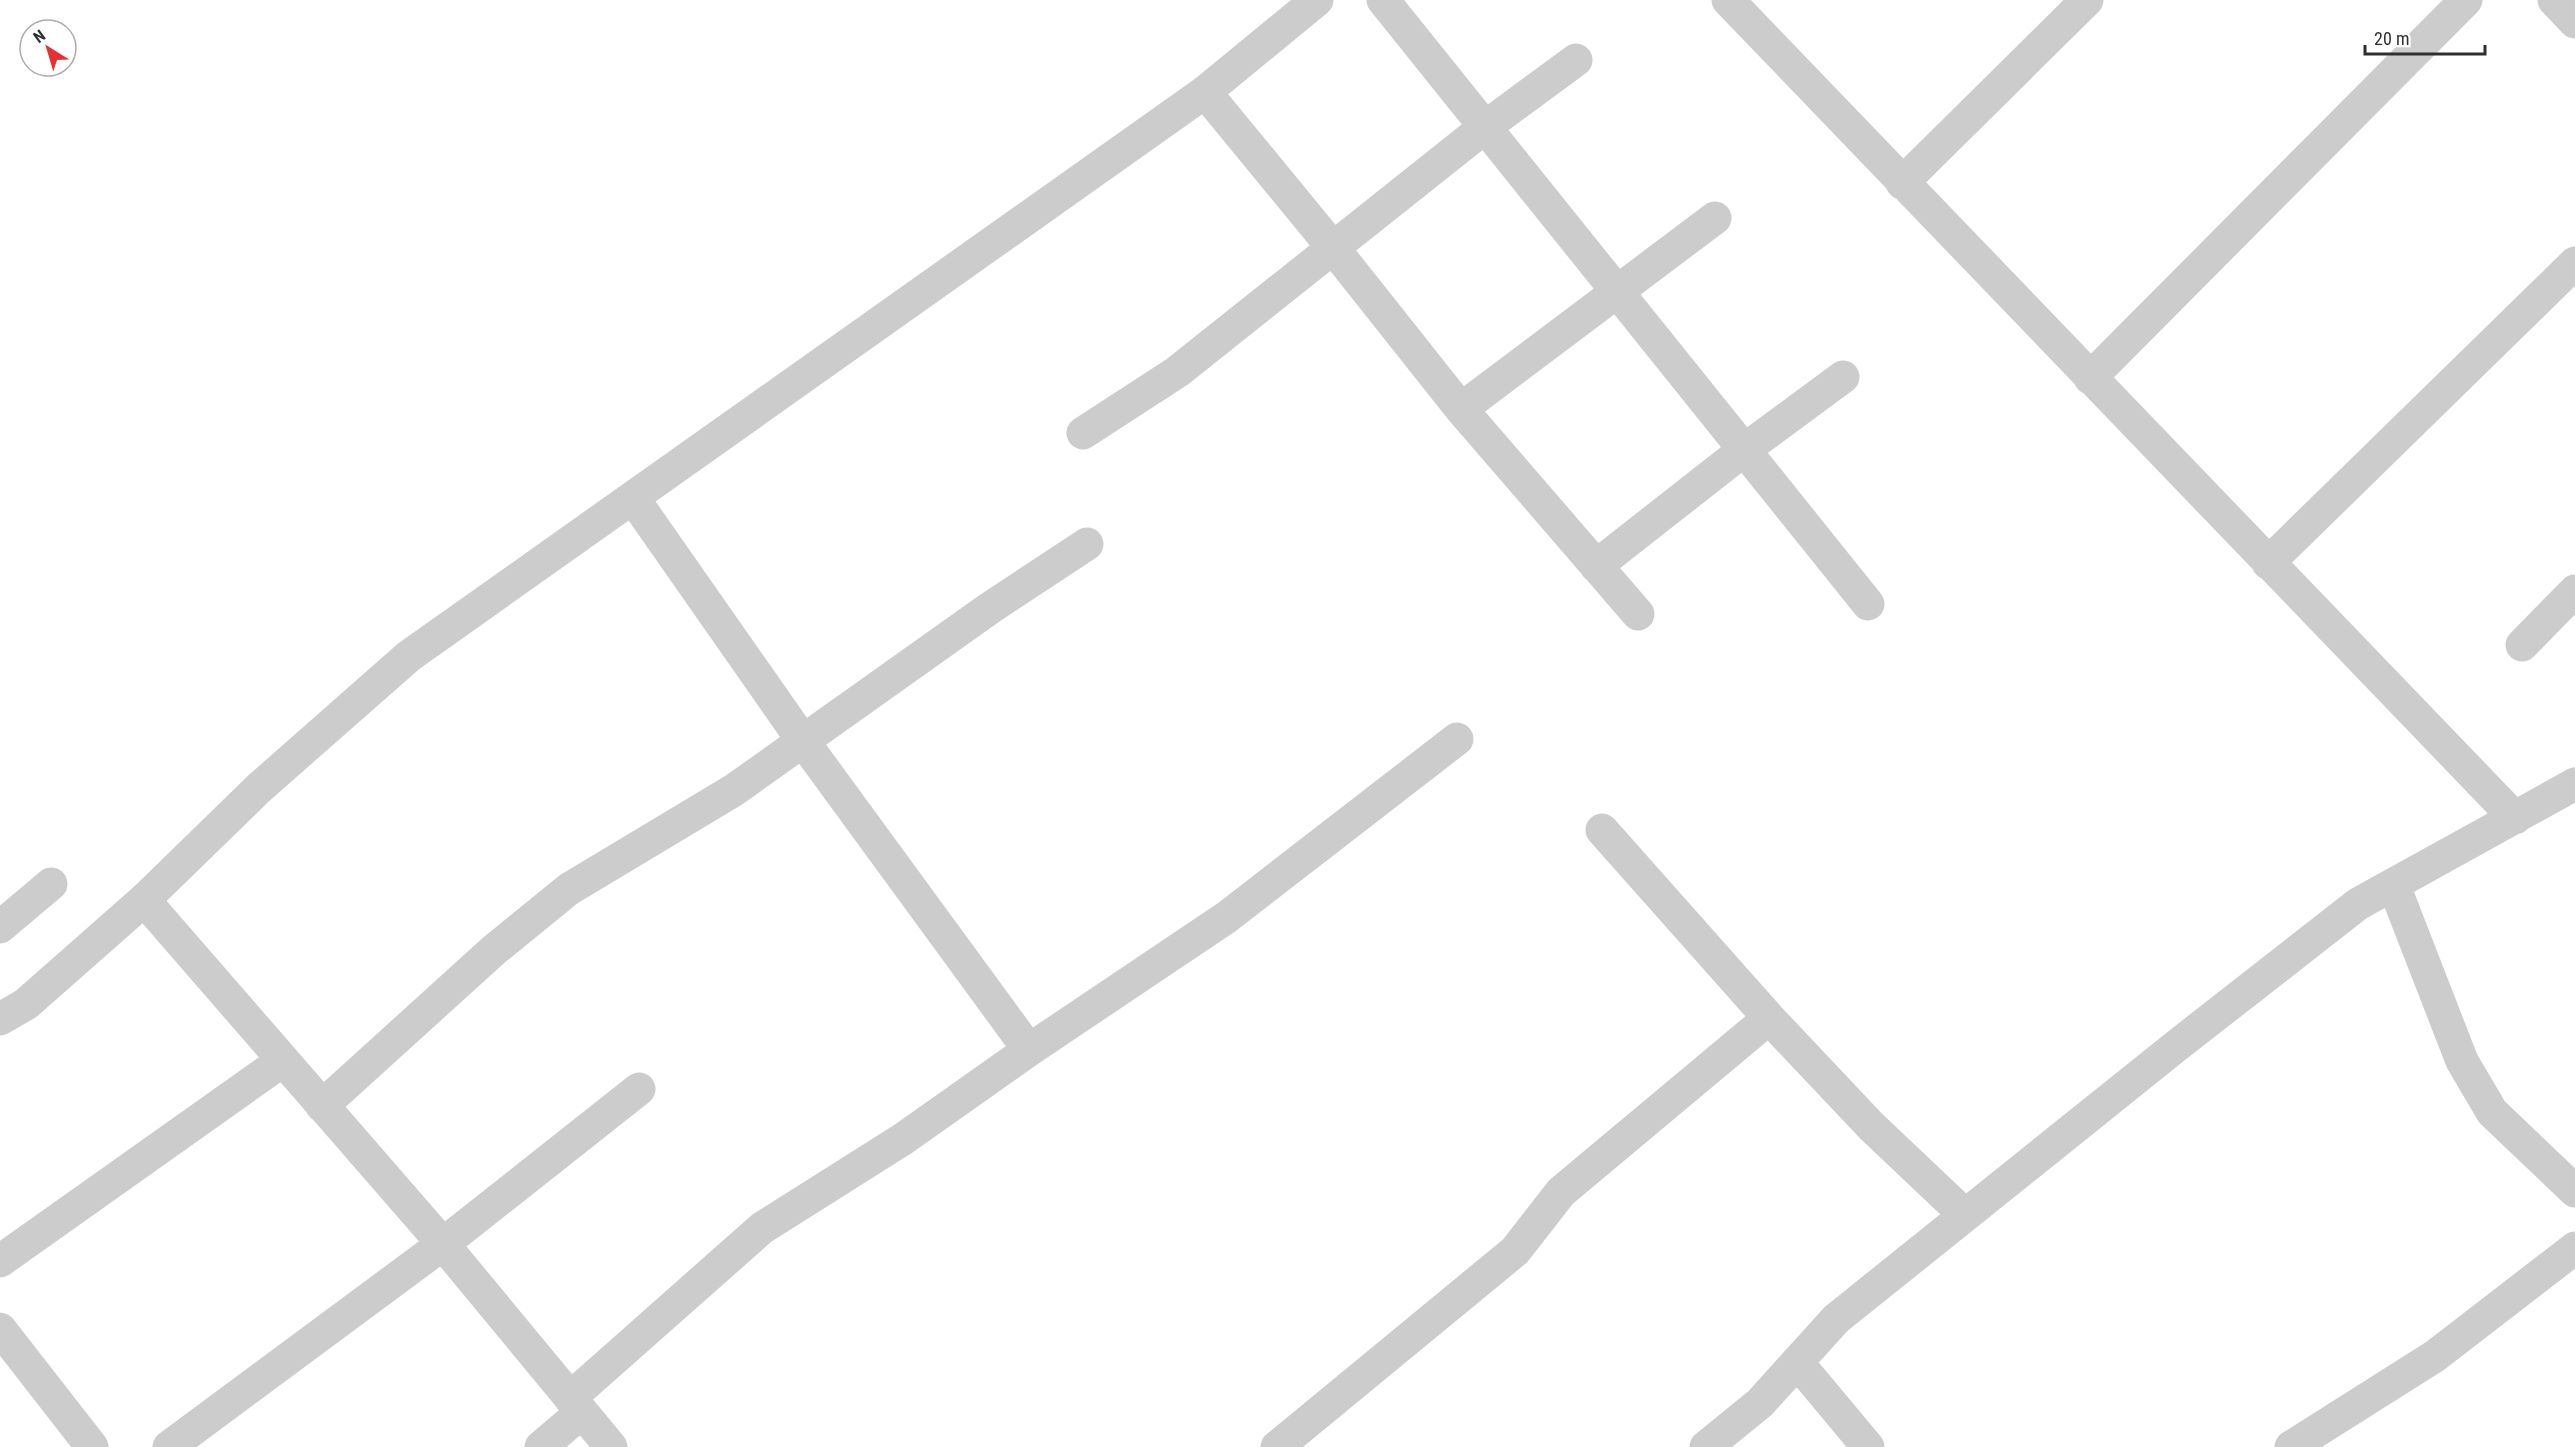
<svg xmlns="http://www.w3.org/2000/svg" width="2575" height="1447" font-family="'Roboto Condensed',sans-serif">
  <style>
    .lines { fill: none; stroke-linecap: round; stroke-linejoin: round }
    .minor { stroke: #ccc; stroke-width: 33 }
    .tertiary { stroke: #ccc; stroke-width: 33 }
  </style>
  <rect width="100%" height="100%" fill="#fff"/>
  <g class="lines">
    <path class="minor" d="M1383 0 1868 604
      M1728 0 2515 818
      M2554 0 2575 22
      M1205 92 1334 249 1461 409 1638 614
      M1902 183 2087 0
      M2090 378 2466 0
      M1461 409 1715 218
      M1083 433 1177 372 1485 127 1576 60
      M633 498 803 741 1029 1050
      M2268 563 2575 263
      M1596 566 1744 450 1843 377
      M2522 645 2575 591
      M1602 830 1769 1018 1871 1126 1965 1215
      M2394 886 2462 1061 2492 1112 2575 1191
      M144 900 443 1244 611 1447
      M0 927 51 884
      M322 1106 494 950 569 889 734 790 990 608 1087 544
      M0 1261 282 1061
      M0 1329 92 1447
      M1797 1362 1868 1447
      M570 1398 762 1228 903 1139 1029 1050 1227 917 1457 739
      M169 1447 443 1244 639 1089
      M541 1447 582 1412
      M1277 1447 1515 1251 1561 1192 1769 1018
      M1706 1447 1760 1403 1836 1319 2175 1047 2358 904 2575 784
      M2291 1447 2435 1356 2575 1248"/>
    <path class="tertiary" d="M0 1019 26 1004 144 900 259 788 409 656 1205 92 1317 0"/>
  </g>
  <g transform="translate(48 48) rotate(323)"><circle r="28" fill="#ffffff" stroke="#acacac" stroke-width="1.5"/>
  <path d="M0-4.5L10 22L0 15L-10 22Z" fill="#e73034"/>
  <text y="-9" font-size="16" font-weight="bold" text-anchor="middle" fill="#2f2f2f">N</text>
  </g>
  <path d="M2365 45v9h120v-9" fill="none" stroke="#2f2f2f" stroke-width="3"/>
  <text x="2374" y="45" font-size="18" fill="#2f2f2f" stroke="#ffffff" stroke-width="4.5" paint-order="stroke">20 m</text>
</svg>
